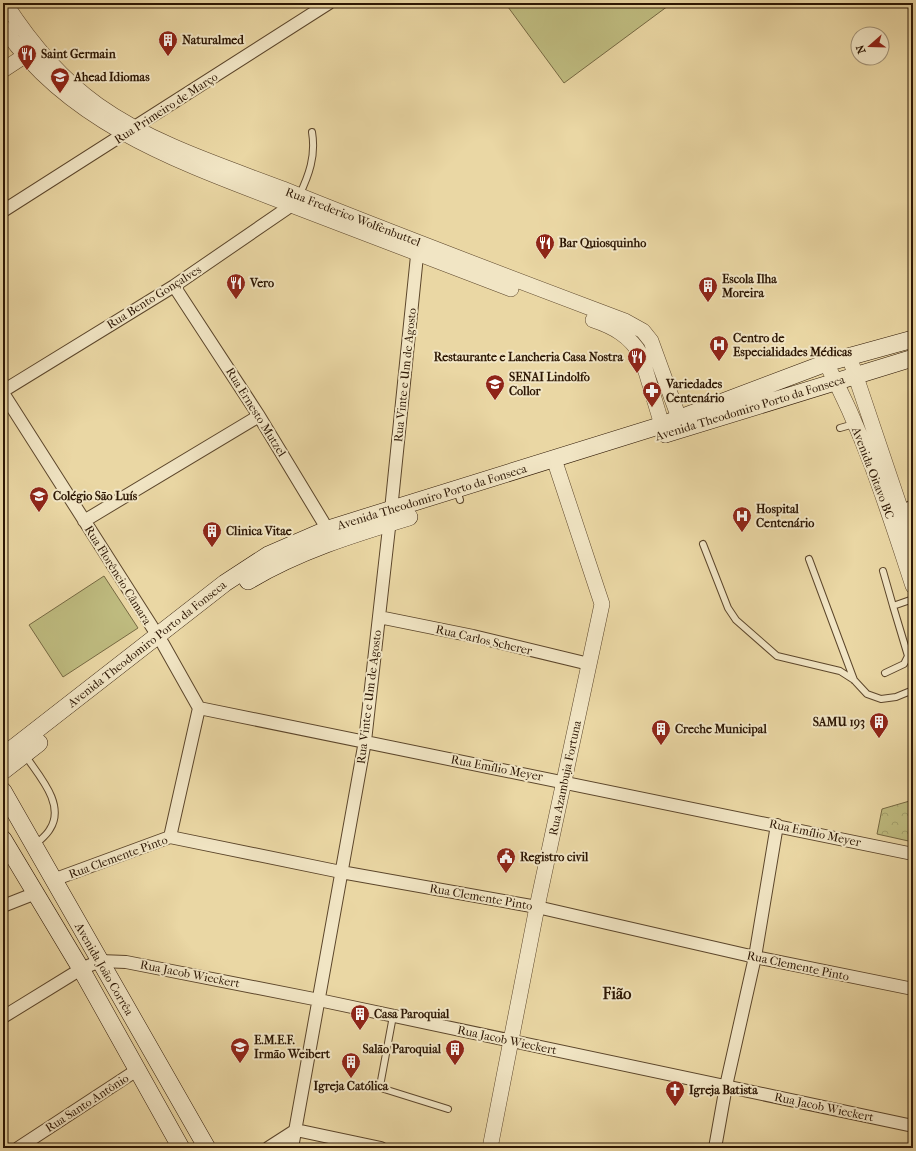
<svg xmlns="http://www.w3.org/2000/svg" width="916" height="1151" font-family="'IM FELL French Canon',serif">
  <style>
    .park { fill: url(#park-crowns); stroke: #766942 }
    .garden { fill: #bfbc80; stroke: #766942 }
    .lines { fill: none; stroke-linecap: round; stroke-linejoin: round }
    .service-casing { stroke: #5c462b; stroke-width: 8 }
    .minor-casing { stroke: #5c462b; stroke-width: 14 }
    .tertiary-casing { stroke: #5c462b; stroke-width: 16 }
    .secondary-casing { stroke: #2c1603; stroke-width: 18 }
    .service { stroke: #f1e5c4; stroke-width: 6 }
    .minor { stroke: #f1e5c4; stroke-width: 12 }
    .tertiary { stroke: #f1e5c4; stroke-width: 15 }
    .secondary { stroke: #f1e5c4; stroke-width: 17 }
    .labels { text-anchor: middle; stroke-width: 4; stroke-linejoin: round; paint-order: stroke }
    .poi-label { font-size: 12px; font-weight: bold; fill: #2c1603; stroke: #f1e5c4; text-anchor: start }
    .street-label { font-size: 12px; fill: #2c1603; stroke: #f1e5c4 }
    .district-label { font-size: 16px; font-weight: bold; fill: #2c1603; stroke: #f1e5c4 }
  </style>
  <defs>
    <pattern id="park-crowns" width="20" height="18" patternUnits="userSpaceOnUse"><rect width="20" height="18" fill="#bfbc80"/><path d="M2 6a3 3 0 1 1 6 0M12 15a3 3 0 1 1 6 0" fill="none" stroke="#a4a16d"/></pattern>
  </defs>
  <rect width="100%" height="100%" fill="#ead7a4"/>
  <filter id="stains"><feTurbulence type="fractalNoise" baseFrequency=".005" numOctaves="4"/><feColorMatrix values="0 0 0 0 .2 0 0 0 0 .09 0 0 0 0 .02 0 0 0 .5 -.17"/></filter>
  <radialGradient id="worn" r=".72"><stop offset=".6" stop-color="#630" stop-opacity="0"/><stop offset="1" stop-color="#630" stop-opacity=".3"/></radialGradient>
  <path class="park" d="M913 800V842L877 834 882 809Z"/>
  <path class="garden" d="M513 3H672L564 83 508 7Z
    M104 576 138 628 63 677 29 625Z"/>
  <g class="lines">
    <g class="service-casing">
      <path id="service" d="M299 196C309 175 316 156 312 132
        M840 428 854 424
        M457 490 460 500
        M900 509 913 503
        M703 544 728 608 736 620 777 656 840 671 854 680 867 694 881 699 896 697 913 690
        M809 559 854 680
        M883 571 893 606 913 599
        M885 673 904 664 908 656 893 606
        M25 755C38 775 66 804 50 829 47 835 40 840 35 845
        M393 1016 380 1086 384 1089 448 1109"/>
    </g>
    <g class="minor-casing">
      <path id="minor" d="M3 211 329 3
        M174 286 259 416 331 535
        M3 391 174 286 292 205 296 199
        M3 393 163 644 199 708 170 837
        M84 521 259 416
        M379 617 473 636 589 664
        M199 708 913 854
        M53 880 170 837 341 872 537 907 755 957 913 989
        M3 906 36 893
        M3 1017 81 969 100 961 126 962 319 1000 913 1126
        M18 1148 137 1070
        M268 1148 296 1130 381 1148
        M292 1148 365 741 391 510 418 246
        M715 1148 726 1086 755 957 777 825"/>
    </g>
    <g class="tertiary-casing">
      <path id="tertiary" d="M5 3C30 42 60 78 98 105 153 144 220 165 283 189 396 235 511 278 625 321L643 331 651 341 683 429
        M3 27C71 128 191 166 299 208 370 235 440 262 511 289
        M3 70 32 51
        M593 320C614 327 630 336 641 355L665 435
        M849 356 913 546
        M826 363C864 433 888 510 913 586
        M490 1148 537 907 602 604 554 459"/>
    </g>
    <g class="secondary-casing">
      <path id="secondary" d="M666 434 913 358
        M248 581C298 551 353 534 409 517
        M3 756 225 583 268 555 328 529 662 425 826 363 913 339
        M3 771 39 743
        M3 791 207 1148
        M3 839 81 969 181 1148"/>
    </g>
    <use href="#service" class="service"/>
    <use href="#minor" class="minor"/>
    <use href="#tertiary" class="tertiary"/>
    <use href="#secondary" class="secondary"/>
  </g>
  <defs>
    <g id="building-pin" transform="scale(1)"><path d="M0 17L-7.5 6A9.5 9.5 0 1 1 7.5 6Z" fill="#8f2418" stroke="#f1e5c4"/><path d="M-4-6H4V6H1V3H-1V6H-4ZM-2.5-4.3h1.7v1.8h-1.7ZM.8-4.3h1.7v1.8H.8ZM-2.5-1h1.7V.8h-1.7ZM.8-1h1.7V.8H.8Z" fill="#fff"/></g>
    <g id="restaurant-pin" transform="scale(1)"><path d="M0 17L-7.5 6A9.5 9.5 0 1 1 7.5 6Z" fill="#8f2418" stroke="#f1e5c4"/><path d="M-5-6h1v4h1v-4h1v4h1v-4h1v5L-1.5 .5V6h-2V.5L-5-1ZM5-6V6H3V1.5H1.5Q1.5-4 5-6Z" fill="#fff"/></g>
    <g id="school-pin" transform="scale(1)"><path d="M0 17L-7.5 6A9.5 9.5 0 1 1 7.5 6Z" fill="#8f2418" stroke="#f1e5c4"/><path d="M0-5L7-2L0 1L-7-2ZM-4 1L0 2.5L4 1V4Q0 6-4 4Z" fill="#fff"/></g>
    <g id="hospital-pin" transform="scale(1)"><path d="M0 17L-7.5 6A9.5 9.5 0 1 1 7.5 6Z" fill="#8f2418" stroke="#f1e5c4"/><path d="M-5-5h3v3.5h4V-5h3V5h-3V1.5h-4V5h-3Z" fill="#fff"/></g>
    <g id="pharmacy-pin" transform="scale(1)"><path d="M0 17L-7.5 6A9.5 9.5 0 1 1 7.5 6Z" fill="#8f2418" stroke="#f1e5c4"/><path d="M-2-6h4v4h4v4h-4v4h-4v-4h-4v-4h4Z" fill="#fff"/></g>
    <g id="civic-pin" transform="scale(1)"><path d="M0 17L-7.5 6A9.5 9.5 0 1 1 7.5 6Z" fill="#8f2418" stroke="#f1e5c4"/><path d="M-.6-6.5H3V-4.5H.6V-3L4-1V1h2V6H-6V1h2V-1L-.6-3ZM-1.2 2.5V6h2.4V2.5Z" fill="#fff"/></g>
    <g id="church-pin" transform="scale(1)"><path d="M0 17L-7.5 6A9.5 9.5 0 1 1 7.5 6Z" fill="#8f2418" stroke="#f1e5c4"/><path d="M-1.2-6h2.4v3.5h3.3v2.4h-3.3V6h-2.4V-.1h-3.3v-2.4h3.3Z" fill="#fff"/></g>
  </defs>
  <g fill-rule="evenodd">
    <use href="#building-pin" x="168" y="40"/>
    <use href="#restaurant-pin" x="27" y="54"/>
    <use href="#school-pin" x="60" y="77"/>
    <use href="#restaurant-pin" x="545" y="243"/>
    <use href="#restaurant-pin" x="236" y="283"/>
    <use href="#building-pin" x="708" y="286"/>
    <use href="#hospital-pin" x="719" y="345"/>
    <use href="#restaurant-pin" x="637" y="357"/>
    <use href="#school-pin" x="495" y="384"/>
    <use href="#pharmacy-pin" x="652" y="391"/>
    <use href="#school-pin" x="39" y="496"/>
    <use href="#hospital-pin" x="742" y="516"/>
    <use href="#building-pin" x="212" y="531"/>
    <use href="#building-pin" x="879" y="722"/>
    <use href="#building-pin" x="661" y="729"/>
    <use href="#civic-pin" x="506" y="857"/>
    <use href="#building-pin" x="360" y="1014"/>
    <use href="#school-pin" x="240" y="1047"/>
    <use href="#building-pin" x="455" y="1049"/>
    <use href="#building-pin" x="351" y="1062"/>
    <use href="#church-pin" x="675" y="1090"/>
  </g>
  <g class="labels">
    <g class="poi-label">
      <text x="182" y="44">Naturalmed</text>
      <text x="41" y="58">Saint Germain</text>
      <text x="74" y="81">Ahead Idiomas</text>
      <text x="559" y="247">Bar Quiosquinho</text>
      <text x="722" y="283">Escola Ilha<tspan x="722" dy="14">Moreira</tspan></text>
      <text x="250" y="287">Vero</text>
      <text x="733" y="342">Centro de<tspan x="733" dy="14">Especialidades Médicas</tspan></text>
      <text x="623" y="361" text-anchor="end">Restaurante e Lancheria Casa Nostra</text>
      <text x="509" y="381">SENAI Lindolfo<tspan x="509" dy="14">Collor</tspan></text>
      <text x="666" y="388">Variedades<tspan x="666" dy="14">Centenário</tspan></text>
      <text x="53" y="500">Colégio São Luís</text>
      <text x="756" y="513">Hospital<tspan x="756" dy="14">Centenário</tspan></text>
      <text x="226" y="535">Clinica Vitae</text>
      <text x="865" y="726" text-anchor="end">SAMU 193</text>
      <text x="675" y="733">Creche Municipal</text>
      <text x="520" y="861">Registro civil</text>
      <text x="374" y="1018">Casa Paroquial</text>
      <text x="254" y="1044">E.M.E.F.<tspan x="254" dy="14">Irmão Weibert</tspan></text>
      <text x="441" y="1053" text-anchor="end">Salão Paroquial</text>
      <text x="351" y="1090" text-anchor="middle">Igreja Católica</text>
      <text x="689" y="1094">Igreja Batista</text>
    </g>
    <g class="street-label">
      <text transform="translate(166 108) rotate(-33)" y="4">Rua Primeiro de Março</text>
      <text transform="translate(353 217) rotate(21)" y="4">Rua Frederico Wolfenbuttel</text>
      <text transform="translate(154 297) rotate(-32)" y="4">Rua Bento Gonçalves</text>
      <text transform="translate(405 375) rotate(-84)" y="4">Rua Vinte e Um de Agosto</text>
      <text transform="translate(750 408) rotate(-17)" y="4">Avenida Theodomiro Porto da Fonseca</text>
      <text transform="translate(256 412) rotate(58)" y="4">Rua Ernesto Mutzel</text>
      <text transform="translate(873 473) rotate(69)" y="4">Avenida Oitavo BC</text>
      <text transform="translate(432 497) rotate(-17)" y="4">Avenida Theodomiro Porto da Fonseca</text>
      <text transform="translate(118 575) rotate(58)" y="4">Rua Florêncio Câmara</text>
      <text transform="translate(484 640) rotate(13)" y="4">Rua Carlos Scherer</text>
      <text transform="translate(147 644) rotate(-38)" y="4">Avenida Theodomiro Porto da Fonseca</text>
      <text transform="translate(369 697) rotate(-83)" y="4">Rua Vinte e Um de Agosto</text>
      <text transform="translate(497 768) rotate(11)" y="4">Rua Emílio Meyer</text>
      <text transform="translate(565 778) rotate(-78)" y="4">Rua Azambuja Fortuna</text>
      <text transform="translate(815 833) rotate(12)" y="4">Rua Emílio Meyer</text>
      <text transform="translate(118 857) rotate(-20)" y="4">Rua Clemente Pinto</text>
      <text transform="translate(481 897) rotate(10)" y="4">Rua Clemente Pinto</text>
      <text transform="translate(798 966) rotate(12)" y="4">Rua Clemente Pinto</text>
      <text transform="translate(104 969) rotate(60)" y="4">Avenida João Corrêa</text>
      <text transform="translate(190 974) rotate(11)" y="4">Rua Jacob Wieckert</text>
      <text transform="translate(507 1040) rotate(12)" y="4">Rua Jacob Wieckert</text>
      <text transform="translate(87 1103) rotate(-33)" y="4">Rua Santo Antônio</text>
      <text transform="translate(824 1107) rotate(12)" y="4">Rua Jacob Wieckert</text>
    </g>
    <g class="district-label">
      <text x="617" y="999">Fião</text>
    </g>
  </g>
  <rect width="916" height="1151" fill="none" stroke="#ead7a4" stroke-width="16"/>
  <rect x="4" y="4" width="908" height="1143" fill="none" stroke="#2c1603" stroke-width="2"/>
  <rect x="8" y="8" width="900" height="1135" fill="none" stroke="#2c1603"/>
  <g transform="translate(870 46) rotate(250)"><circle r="19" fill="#f1e5c4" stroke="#a29277"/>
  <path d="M0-3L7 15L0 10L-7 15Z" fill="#8f2418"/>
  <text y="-6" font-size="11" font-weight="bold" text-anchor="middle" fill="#2c1603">N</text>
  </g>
  <rect width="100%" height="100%" filter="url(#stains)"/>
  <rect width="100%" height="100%" fill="url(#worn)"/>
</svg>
